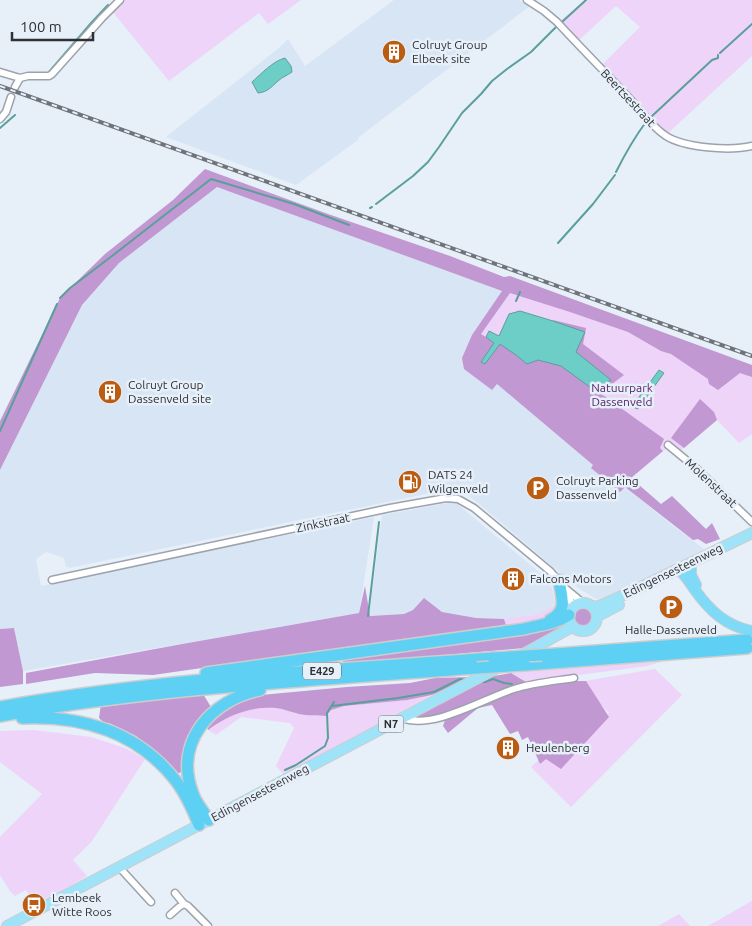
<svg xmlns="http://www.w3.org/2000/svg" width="752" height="926" font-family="Ubuntu,sans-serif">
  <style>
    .built { fill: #d8e5f5 }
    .green { fill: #edd4f8 }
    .forest { fill: #c198d1 }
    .water { fill: #6dcec8; stroke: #5a9f9c }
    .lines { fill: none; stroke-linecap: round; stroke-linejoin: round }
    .stream { stroke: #5a9f9c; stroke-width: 2 }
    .minor-casing { stroke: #9ca3ac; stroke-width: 9 }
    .primary-casing { stroke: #cdcdce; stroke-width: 12 }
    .trunk-casing { stroke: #cdcdce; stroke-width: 12 }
    .motorway-casing { stroke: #cdcdce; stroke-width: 14 }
    .minor { stroke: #fff; stroke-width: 6 }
    .primary { stroke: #9ee3f8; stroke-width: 10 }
    .trunk { stroke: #7edaf6; stroke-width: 10 }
    .motorway { stroke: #5dd0f4; stroke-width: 11 }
    .rail-casing { stroke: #6f747a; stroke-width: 4 }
    .rail { stroke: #e7eff9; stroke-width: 2; stroke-dasharray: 5.5; stroke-linecap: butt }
    .motorway-bridge-casing { stroke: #cdcdce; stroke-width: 14; stroke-linecap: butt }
    .motorway-bridge { stroke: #5dd0f4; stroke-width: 11 }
    .labels { text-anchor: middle; stroke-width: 5; stroke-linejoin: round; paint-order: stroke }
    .shield { fill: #e7eff9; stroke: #65696f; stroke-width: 1 }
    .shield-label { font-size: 11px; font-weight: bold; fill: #2d3034 }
    .poi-label { font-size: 12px; fill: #2d3034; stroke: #e7eff9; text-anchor: start }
    .street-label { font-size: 12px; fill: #2d3034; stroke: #e7eff9 }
    .park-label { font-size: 12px; fill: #58256a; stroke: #e7eff9 }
  </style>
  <rect width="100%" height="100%" fill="#e7eff9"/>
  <path class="built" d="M394 0H519L530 6 359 137 358 140 296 185 166 137 279 48 288 39 305 66Z
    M217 187 502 291 472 335 492 389 497 384 593 465 591 468 620 491 625 487 672 525 704 549 601 602 578 588 459 487 69 568V567H66L64 558 46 552 36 559 41 586 374 517 359 613 23 671 14 628 0 629V470L82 305 119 263Z
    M448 503H456L544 576 543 577 552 588 555 601V604L549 610 542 613 504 619 476 618 442 612 424 599 413 610 404 614 369 616 382 515Z"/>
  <path class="green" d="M124 0H301L268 24 259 13 169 81 112 11Z
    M585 0H752V56L668 133 660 128 602 65 640 27 616 6 578 41 561 20Z
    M502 291 528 294 752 373V434L739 443 717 420 679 452 667 448 631 478 498 381 492 390 464 369 462 358 472 335Z
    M555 601 557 604 560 606 543 621 507 627 504 619C521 615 541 617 555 605Z
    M664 661 647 666 526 682 511 673Z
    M655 669 682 695 571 807 531 767 546 753 560 765 609 713 579 682Z
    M432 695 284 775 276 766 294 728 290 723 241 717 216 735 208 730C228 714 251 706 276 708 286 709 294 713 303 714 310 715 318 715 326 716L331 710 344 706 407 700Z
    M34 730 91 737 125 748 145 759 92 841 73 860 87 876 54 895 33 902 26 890 15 896 10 891 0 875V837L42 794 0 762V731Z
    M752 901V926H708L750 902Z
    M679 914 690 926H658Z"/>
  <path class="forest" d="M205 169 328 214 450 256 504 277 510 276 752 365V377L740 373 718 390 709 384 708 379 671 354 661 351 628 332 570 312 510 293 481 334 495 343 552 328 553 320 586 328 583 344 624 375 600 393 664 439 660 448 663 451 631 478 661 504 672 496 706 529 712 523 720 539 706 544 698 539 693 540 625 487 620 492 591 468 593 465 497 384 492 390 464 369 462 358 472 335 502 291 217 187 119 263 82 305 0 470V421L60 298 105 254 173 200Z
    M700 399 714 412 717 420 684 448 671 438Z
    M365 586 370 616 404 614 413 610 424 598 442 612 476 618 504 619 506 625 404 643 347 647 153 675 95 673 26 684V673L182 644 359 613Z
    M574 617a9 9 0 1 1 18 0a9 9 0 1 1-18 0Z
    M563 622 561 627 524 648 343 664 344 657Z
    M14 628 23 671V684L0 687V629Z
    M511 673 526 682 586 681 609 717 561 769 546 759 540 764 528 737 522 740 518 731 510 734 492 705 478 708 448 733 443 726 445 720 467 711 418 718 417 716 494 676Z
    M472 677 432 695 407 700 344 706 331 710 326 716C317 715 307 716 299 714 291 712 284 709 276 708 251 706 228 715 208 730L207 726 214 717 235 703 261 695 347 687 410 683 435 678Z
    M203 694 211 707 189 737 183 772 178 773 136 736 109 723H104L99 718 101 704Z"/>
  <path class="water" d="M285 58 291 66 292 72C288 75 282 77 278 81 271 87 268 92 258 93L252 82C261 74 273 61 285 58Z
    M520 311 553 321 585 332 576 352 611 380 594 390 561 366 538 360 527 364 516 355 500 344 485 364 481 362 494 343 486 337 489 331 499 336 509 314Z
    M659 370 664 373 638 409 633 407 634 404Z"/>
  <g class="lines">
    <path class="stream" d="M562 22 586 0
      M720 53 752 24
      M49 72 92 22 108 5
      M651 117 712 60 718 58V55
      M0 128 15 115
      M616 172C625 154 634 138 646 122
      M376 204 413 176 428 162 439 147 462 113 481 94 492 81 507 69 531 52 556 27
      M370 208 372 207
      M558 243 593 204 615 175
      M60 298 70 288 112 256 211 179 294 204 349 225
      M516 301 520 292
      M0 431 57 304
      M368 616 379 522
      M479 682H485L493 679 504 683 512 684
      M332 706 398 698 434 692 460 679 464 680
      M285 770 296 765 325 746 328 738 327 713 334 702"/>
    <g class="minor-casing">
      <path id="minor" d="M527 0 544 11 557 22C581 48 607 74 631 100 642 112 652 127 666 136 685 148 730 151 752 146
        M0 72 20 78 28 76H49L52 74 102 18 120 0
        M15 87 20 78
        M0 119 6 112 11 97
        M668 445 696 468 752 522
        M52 580 390 508 446 498 458 499 474 508 550 571 565 588 583 603
        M566 589 573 607
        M402 718C433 730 483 699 514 689 533 683 555 681 574 678
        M119 867 151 902
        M175 893 184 904
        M170 915 179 907 184 904 188 906 208 926"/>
    </g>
    <g class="primary-casing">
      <path id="primary" d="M569 617a14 14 0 1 1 28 0a14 14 0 1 1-28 0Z
        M594 607 602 605 637 589 752 533
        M598 616 619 605
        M518 657 572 627
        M7 926 499 667"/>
    </g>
    <g class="trunk-casing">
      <path id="trunk" d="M678 569C685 574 690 583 695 590 710 611 726 626 752 631
        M691 569V575L696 585"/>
    </g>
    <g class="motorway-casing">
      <path id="motorway" d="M550 620C569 610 561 597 559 580
        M542 655 747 640
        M525 665 747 648
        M206 673 524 629C539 625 555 624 569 615
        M0 707C163 678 329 670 493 658
        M0 716C157 688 317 680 477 668
        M22 718C82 715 138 732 176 781 186 794 193 810 199 825
        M209 820C203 811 196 803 193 794 173 742 211 700 260 690"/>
    </g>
    <use href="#minor" class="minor"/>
    <use href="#primary" class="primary"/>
    <use href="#trunk" class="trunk"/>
    <use href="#motorway" class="motorway"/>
    <g class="rail-casing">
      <path id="rail" d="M0 86 752 356"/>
    </g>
    <use href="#rail" class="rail"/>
    <g class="motorway-bridge-casing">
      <path id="motorway-bridge" d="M493 658 542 655
        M477 668 525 665"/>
    </g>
    <use href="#motorway-bridge" class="motorway-bridge"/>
  </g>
  <defs>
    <g id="building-disc" transform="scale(1.25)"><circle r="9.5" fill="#ba5c12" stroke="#e7eff9"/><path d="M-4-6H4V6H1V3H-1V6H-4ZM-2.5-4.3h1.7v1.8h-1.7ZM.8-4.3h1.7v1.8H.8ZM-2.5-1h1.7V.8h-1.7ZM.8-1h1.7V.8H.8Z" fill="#fff"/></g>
    <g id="fuel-disc" transform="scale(1.25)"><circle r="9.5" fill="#ba5c12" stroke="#e7eff9"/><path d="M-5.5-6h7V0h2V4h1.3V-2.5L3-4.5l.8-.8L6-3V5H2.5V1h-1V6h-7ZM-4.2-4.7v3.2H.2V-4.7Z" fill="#fff"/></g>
    <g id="parking-disc" transform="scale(1.25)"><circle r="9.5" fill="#ba5c12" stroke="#e7eff9"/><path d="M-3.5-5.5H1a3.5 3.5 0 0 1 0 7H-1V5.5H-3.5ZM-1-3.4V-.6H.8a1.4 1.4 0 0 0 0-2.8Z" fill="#fff"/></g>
    <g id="bus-disc" transform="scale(1.25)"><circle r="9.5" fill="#ba5c12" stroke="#e7eff9"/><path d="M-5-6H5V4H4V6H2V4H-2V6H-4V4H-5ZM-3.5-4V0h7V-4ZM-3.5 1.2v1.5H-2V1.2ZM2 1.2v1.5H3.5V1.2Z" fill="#fff"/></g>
  </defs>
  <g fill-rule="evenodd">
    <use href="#building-disc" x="394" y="52"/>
    <use href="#building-disc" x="110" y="392"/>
    <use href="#fuel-disc" x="410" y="482"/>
    <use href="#parking-disc" x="538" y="488"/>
    <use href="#building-disc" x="513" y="579"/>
    <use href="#parking-disc" x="671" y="607"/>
    <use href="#building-disc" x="508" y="748"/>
    <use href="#bus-disc" x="34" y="905"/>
  </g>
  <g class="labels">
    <g class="shield">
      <rect x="303" y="662.5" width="38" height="17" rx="4"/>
      <rect x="378.5" y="715.5" width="25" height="17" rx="4"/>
    </g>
    <g class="shield-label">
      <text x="322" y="675">E429</text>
      <text x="391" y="728">N7</text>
    </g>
    <g class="poi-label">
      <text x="412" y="49">Colruyt Group<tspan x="412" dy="14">Elbeek site</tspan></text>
      <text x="128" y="389">Colruyt Group<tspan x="128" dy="14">Dassenveld site</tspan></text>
      <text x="428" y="479">DATS 24<tspan x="428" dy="14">Wilgenveld</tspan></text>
      <text x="556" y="485">Colruyt Parking<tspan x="556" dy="14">Dassenveld</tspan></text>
      <text x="530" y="583">Falcons Motors</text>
      <text x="671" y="634" text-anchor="middle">Halle-Dassenveld</text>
      <text x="526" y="752">Heulenberg</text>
      <text x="52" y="902">Lembeek<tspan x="52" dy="14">Witte Roos</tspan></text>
    </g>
    <g class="street-label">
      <text transform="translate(628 98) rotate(47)" y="4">Beertsestraat</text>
      <text transform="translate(711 483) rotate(43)" y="4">Molenstraat</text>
      <text transform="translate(323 523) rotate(-12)" y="4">Zinkstraat</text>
      <text transform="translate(673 571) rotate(-26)" y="4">Edingensesteenweg</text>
      <text transform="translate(260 793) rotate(-28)" y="4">Edingensesteenweg</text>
    </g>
    <g class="park-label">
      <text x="622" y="392">Natuurpark<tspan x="622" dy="14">Dassenveld</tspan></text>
    </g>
  </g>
  <path d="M12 32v8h81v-8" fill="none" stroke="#2d3034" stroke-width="2.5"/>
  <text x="20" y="32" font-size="15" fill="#2d3034" stroke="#e7eff9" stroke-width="4" paint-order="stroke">100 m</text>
</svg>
